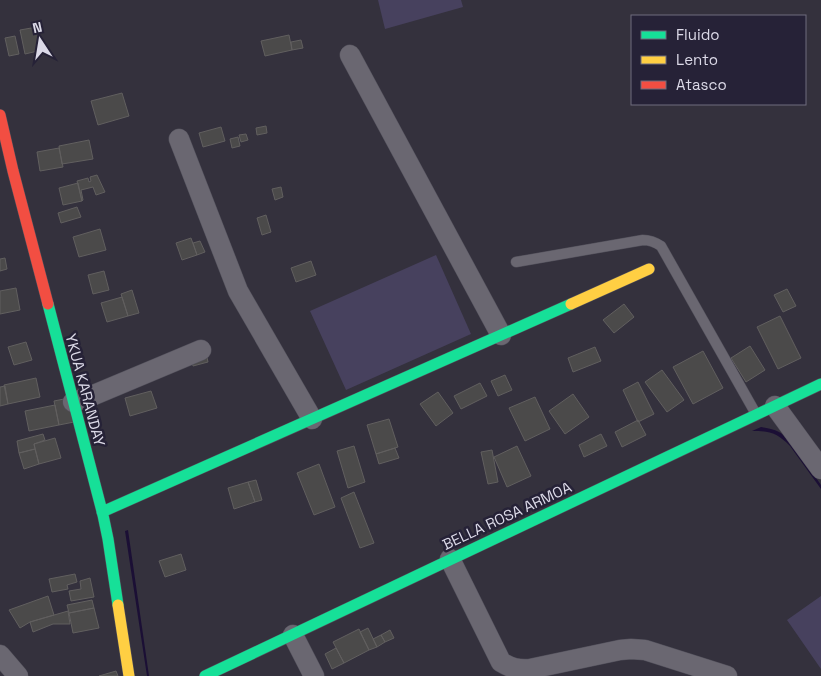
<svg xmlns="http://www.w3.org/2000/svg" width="821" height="676" font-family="'Space Grotesk',sans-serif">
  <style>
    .green { fill: #47415e }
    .water { fill: #1b0f35 }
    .building { fill: #4b4a4a; stroke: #615f5f }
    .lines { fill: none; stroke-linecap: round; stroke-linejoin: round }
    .lane-casing { stroke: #52505b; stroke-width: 11 }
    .street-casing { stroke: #52505b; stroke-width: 21 }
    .fast-casing { stroke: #52505b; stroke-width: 12 }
    .slow-casing { stroke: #52505b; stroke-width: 12 }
    .jam-casing { stroke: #52505b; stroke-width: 12 }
    .lane { stroke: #6a6771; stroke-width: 10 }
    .street { stroke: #6a6771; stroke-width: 20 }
    .fast { stroke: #16e098; stroke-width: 11 }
    .slow { stroke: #ffcf43; stroke-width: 11 }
    .jam { stroke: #f24e42; stroke-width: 11 }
    .labels { text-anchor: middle; stroke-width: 5; stroke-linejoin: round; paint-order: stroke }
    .street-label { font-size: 15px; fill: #dcdae8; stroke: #262237 }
  </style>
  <rect width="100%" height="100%" fill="#34313d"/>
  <path class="green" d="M378 0H461L463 7 385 29Z
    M436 255 471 334 346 390 310 311Z
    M821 596V669L787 620Z"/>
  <path class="water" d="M761 427C767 428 774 429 779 432 792 439 812 472 821 485V489L790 446C777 433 770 431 752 431Z
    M128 530 149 676H147L125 531Z"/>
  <path class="building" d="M37 27 42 50 25 54 20 30Z
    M289 35 292 50 265 56 261 41Z
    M15 36 19 54 9 56 5 38Z
    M301 40 303 48 292 50 291 42Z
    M122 93 129 116 98 125 91 101Z
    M266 126 267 133 257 135 256 128Z
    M221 127 225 141 203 147 199 133Z
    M246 134 248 140 241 142 239 135Z
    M238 137 240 146 232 148 230 139Z
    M89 140 93 159 62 164 59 146Z
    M59 148 63 167 40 171 37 152Z
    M97 175 105 192 96 195 93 187 81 190 83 200 82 201 77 181 88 178 89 182 91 181 90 177Z
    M78 183 82 201 63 205 59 188Z
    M281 187 283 197 275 200 272 189Z
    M77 207 81 217 61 223 58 213Z
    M266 215 271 232 262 235 257 218Z
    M100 229 106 250 79 257 73 237Z
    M191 238 197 255 182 260 176 243Z
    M200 241 205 252 197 255 193 243Z
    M5 258 7 269 0 271V259Z
    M311 261 316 275 296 282 291 268Z
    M104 271 109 290 93 294 88 275Z
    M16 288 20 310 0 314V291Z
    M787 289 796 306 783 312 774 295Z
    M132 290 139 313 128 316 121 294Z
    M122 297 128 316 107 322 101 303Z
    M624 304 634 317 614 333 603 320Z
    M780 316 801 358 778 369 757 327Z
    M26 342 32 360 14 365 8 347Z
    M750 346 765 370 746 382 731 358Z
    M595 347 601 361 573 372 568 358Z
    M703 351 723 388 693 404 673 367Z
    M206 353 208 362 193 366 191 356Z
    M662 370 684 400 667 412 645 382Z
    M505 375 512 390 498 396 491 381Z
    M36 378 40 397 8 404 4 385Z
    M638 382 654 414 638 422 623 390Z
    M480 383 487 396 461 409 454 396Z
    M5 386 8 404 0 406V387Z
    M151 391 157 408 130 416 125 398Z
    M438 392 453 413 436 426 420 404Z
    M573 394 589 417 565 434 549 411Z
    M535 397 550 429 525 441 509 408Z
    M69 398 74 422 59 425 54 401Z
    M55 405 59 425 29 431 25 411Z
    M389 419 398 447 376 454 367 425Z
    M638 420 646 435 622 447 615 432Z
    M43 434 45 440 34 444 35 449 19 453 17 441Z
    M601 434 607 446 584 457 579 445Z
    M55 438 61 458 39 464 34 444Z
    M354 446 365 482 348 488 337 451Z
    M517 446 531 476 507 487 494 457Z
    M395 448 399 458 379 464 376 454Z
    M35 449 39 464 24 469 19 453Z
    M492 450 498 482 488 484 481 452Z
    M319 464 335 507 314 515 297 473Z
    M256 480 262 500 255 502 248 482Z
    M248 482 255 502 234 509 228 488Z
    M354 492 374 543 360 548 341 498Z
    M181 554 186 570 165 577 159 561Z
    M75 574 77 582 67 585 68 589 52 592 49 579Z
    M90 578 94 597 71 601 69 591 81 589 80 581Z
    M48 596 54 615 30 622 20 628 9 610Z
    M92 600 94 608 69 613 67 605Z
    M94 608 99 628 73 633 69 613Z
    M68 611 70 624H53L33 632 30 622Z
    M368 628 377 647 369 650 360 632Z
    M359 629 369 650 344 663 333 642Z
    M390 630 394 638 385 642 381 635Z
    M381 635 385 642 377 647 373 639Z
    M336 648 344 663 332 669 325 654Z
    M116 671 118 676H99Z"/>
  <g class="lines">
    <g class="lane-casing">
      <path id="lane" d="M516 262 643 240C650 240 655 242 661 246L756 414"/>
    </g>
    <g class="street-casing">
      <path id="street" d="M350 55 501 335
        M179 139 238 291 312 419
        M73 402 89 397 201 350
        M775 406 821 469
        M450 559 501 662C511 668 518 670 530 669L620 650 631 649 645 650 727 676
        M293 635 314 676
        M0 655 18 676"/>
    </g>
    <g class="fast-casing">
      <path id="fast" d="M48 304 103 515 108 539 118 605
        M102 512 571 304
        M205 676 821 384"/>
    </g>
    <g class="slow-casing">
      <path id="slow" d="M571 304 649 269
        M118 605 129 676"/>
    </g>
    <g class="jam-casing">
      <path id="jam" d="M0 115 13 171 48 304"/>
    </g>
    <use href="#lane" class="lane"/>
    <use href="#street" class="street"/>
    <use href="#fast" class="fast"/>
    <use href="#slow" class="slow"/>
    <use href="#jam" class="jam"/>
  </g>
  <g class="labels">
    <g class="street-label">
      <text transform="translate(85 390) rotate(75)" y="5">YKUA KARANDAY</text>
      <text transform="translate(507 516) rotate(-25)" y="5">BELLA ROSA ARMOA</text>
    </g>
  </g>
  <rect x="631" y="15" width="175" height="90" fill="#262237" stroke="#6f6c7e"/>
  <rect x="641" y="31" width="25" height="8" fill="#16e098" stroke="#6f6c7e"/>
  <text x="676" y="40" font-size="15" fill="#dcdae8">Fluido</text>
  <rect x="641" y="56" width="25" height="8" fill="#ffcf43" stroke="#6f6c7e"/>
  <text x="676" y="65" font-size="15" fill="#dcdae8">Lento</text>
  <rect x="641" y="81" width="25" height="8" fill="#f24e42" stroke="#6f6c7e"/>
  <text x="676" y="90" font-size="15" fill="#dcdae8">Atasco</text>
  <g transform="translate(40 40) rotate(348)" stroke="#262237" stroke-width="4" paint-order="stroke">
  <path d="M0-4L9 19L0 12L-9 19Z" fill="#dcdae8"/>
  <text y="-8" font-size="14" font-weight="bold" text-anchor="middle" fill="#dcdae8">N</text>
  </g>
</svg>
